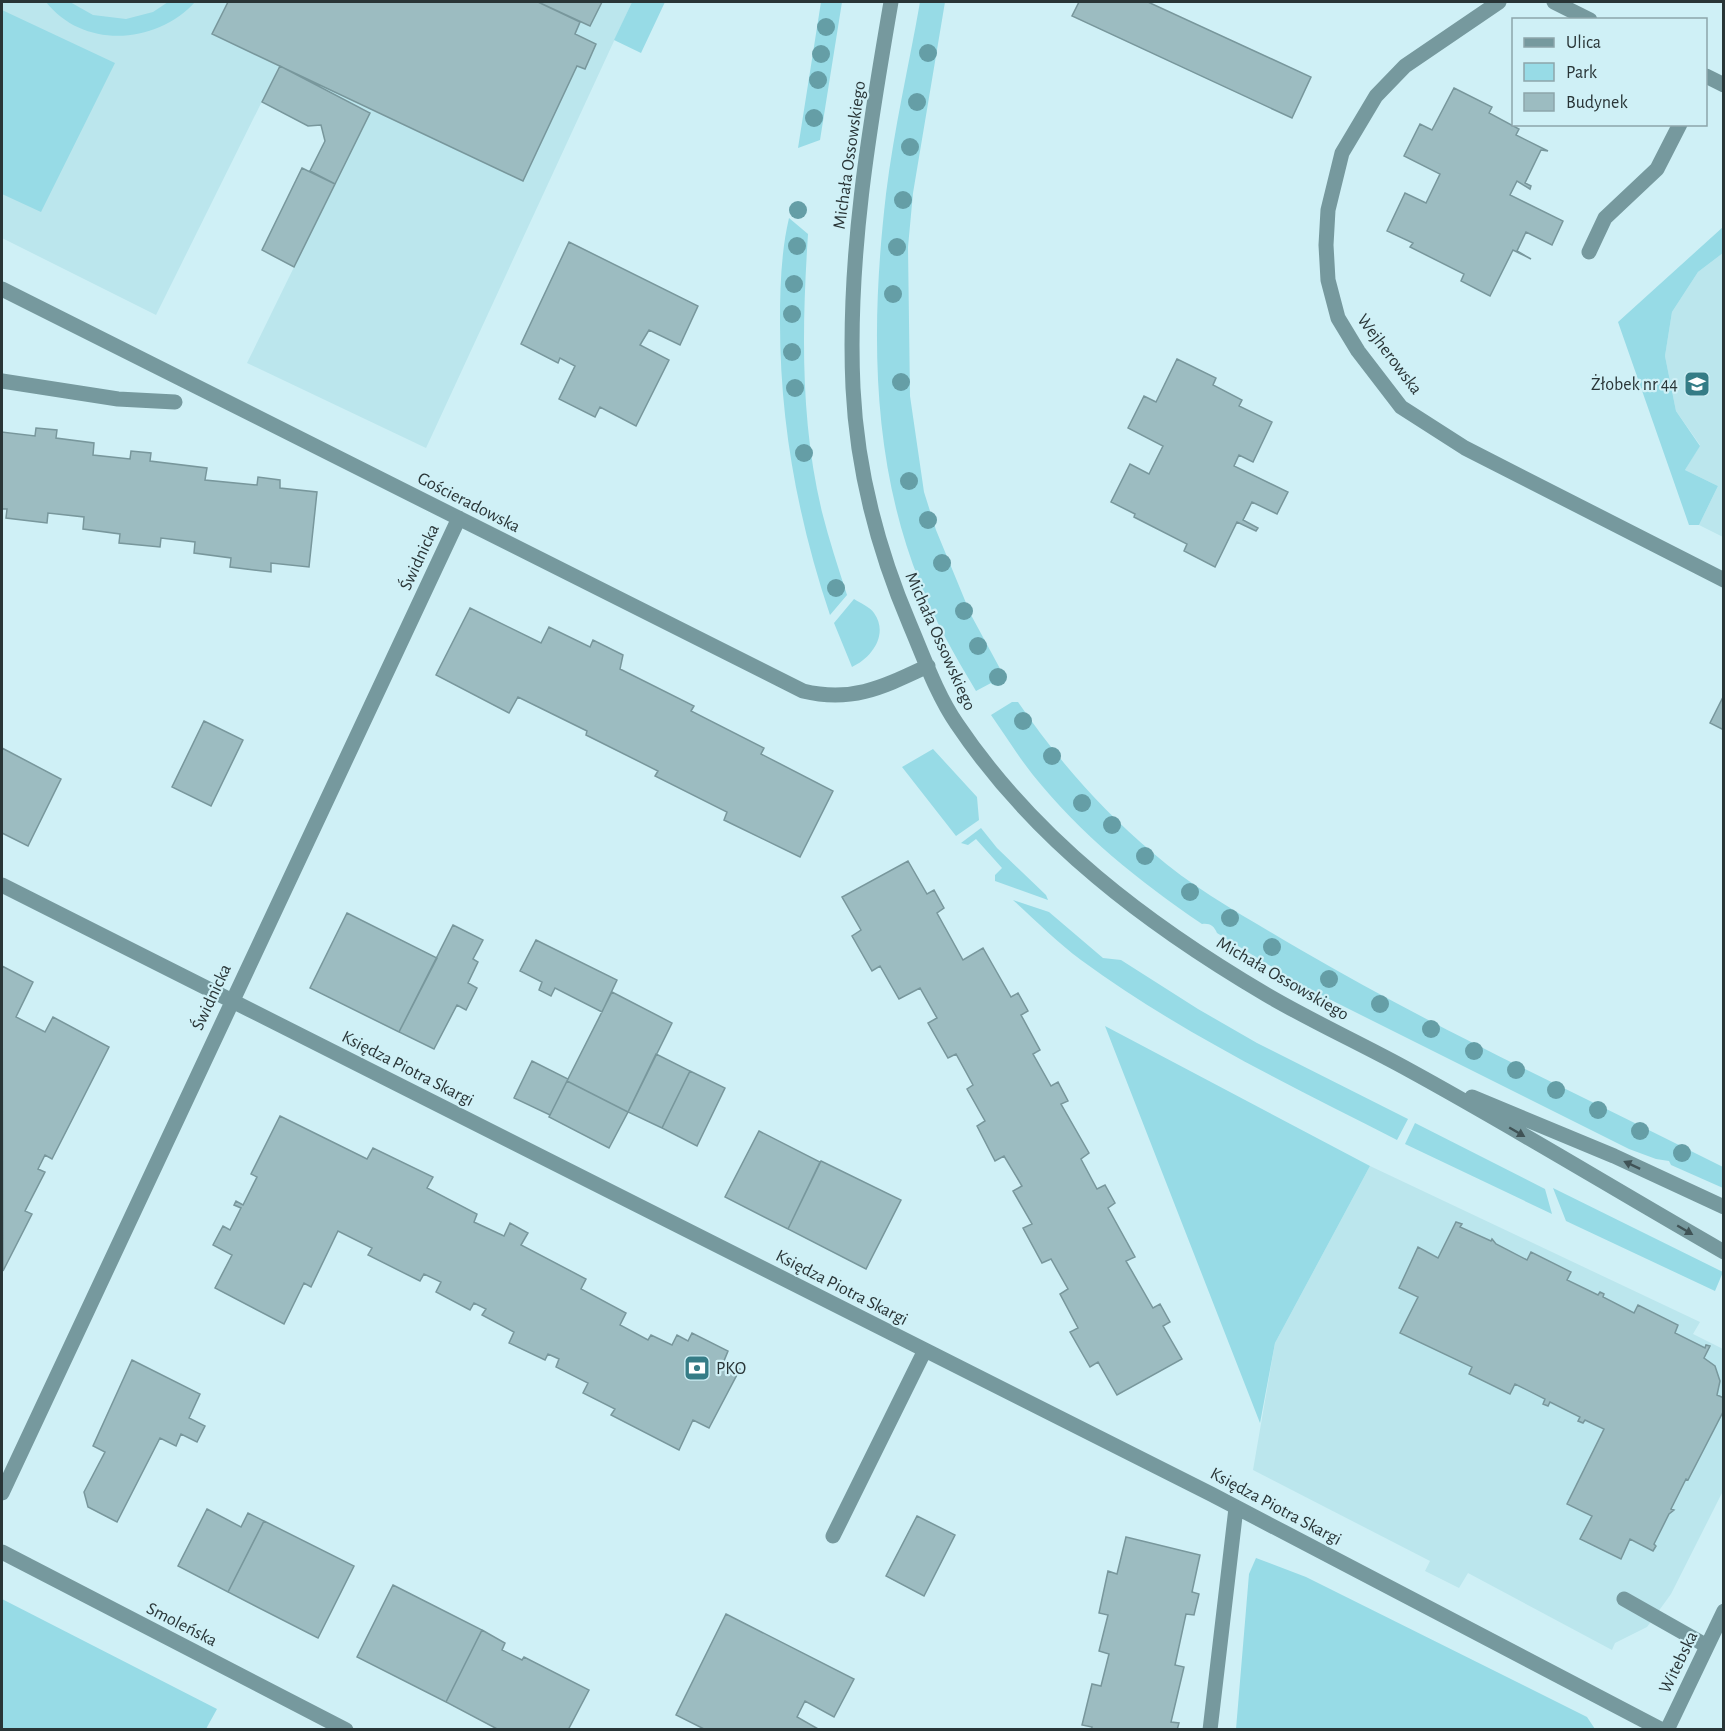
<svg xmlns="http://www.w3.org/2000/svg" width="1725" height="1731" font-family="'Alegreya Sans',sans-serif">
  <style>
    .built { fill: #bbe6ed }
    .green { fill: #97dbe6 }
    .building { fill: #9cbcc1; stroke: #78979c; stroke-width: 1.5 }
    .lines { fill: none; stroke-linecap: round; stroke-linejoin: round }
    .minor { stroke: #76999e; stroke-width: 15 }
    .tree { fill: #659ea6 }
    .oneway { fill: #405356 }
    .labels { text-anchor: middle; stroke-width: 4.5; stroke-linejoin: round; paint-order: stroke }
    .street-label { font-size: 18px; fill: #293537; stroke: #cff0f6 }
    .poi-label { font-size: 18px; fill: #293537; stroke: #cff0f6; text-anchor: end }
  </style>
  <rect width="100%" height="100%" fill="#cff0f6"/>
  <path class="built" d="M2 2H632L426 448 247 363 370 112 279 67 156 315 2 238Z
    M1723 253V537L1699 525 1718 486 1685 470 1700 445 1676 411 1665 356 1672 312 1698 272Z
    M1370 1166 1700 1322 1693 1334 1723 1349V1491L1671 1594 1647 1627 1615 1643 1612 1650 1468 1573 1459 1588 1425 1571 1430 1561 1253 1470 1275 1343Z"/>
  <path class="green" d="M46 2H70L93 15 126 19 153 12 168 2H195C157 44 84 50 46 2Z
    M632 2H665L641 53 614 40Z
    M821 2H842L820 140 798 148Z
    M920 2H945L913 193 908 247 910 396 924 492 936 530 971 615 1004 676 993 685 991 683 976 691C955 656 935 621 920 583 870 459 871 323 886 194 894 129 909 65 920 2Z
    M2 10 115 63 41 212 2 194Z
    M789 218 808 234C802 327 800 420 822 512 829 540 838 567 847 595L830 615C798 520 780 423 780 323 780 288 781 252 789 218Z
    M1723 227V253L1698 272 1672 312 1665 356 1676 411 1700 446 1685 470 1718 486 1699 525H1689L1618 322Z
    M854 599C860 603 870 607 874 613 889 634 872 658 852 667L834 623Z
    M1012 702H1018C1057 759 1101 809 1153 853 1198 892 1251 920 1301 950 1438 1030 1582 1096 1723 1167V1188L1671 1165 1669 1161 1656 1159 1629 1149 1301 985 1217 933C1214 926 1210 923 1202 924 1139 881 1081 835 1033 775 1018 756 1005 735 991 715Z
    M933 749 977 797 979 820 956 836 902 767Z
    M981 828 997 848 1046 895 1048 900 995 881V875L1002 868 976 839 968 845 961 843Z
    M1013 900 1049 912 1103 958 1121 960 1198 1009 1257 1043 1408 1119 1397 1140C1289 1085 1179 1032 1081 960 1057 942 1035 920 1013 900Z
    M1105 1026 1370 1166 1275 1343 1260 1423Z
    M1415 1123 1545 1189 1552 1214 1405 1144Z
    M1553 1188 1723 1272 1715 1291 1566 1221Z
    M1256 1558 1306 1577 1587 1717 1595 1729H1236L1249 1574Z
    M2 1599 217 1709 206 1729H2Z"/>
  <path class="building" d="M228 2H538L580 22 575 34 596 44 585 69 577 66 523 181 212 34Z
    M538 2H602L590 26Z
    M1079 2H1148L1311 77 1292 118 1072 16Z
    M280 66 370 113 335 184 310 171 325 141 321 125 308 126 262 102Z
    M1454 88 1492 107 1489 113 1519 129 1516 135 1548 151 1541 150 1525 183 1531 186 1530 189 1517 181 1510 195 1563 221 1552 245 1526 232 1517 251 1531 259 1513 250 1490 296 1461 281 1464 274 1410 247 1413 243 1387 231 1405 193 1426 203 1440 174 1404 156 1420 124 1432 130Z
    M302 168 335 184 294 267 262 250Z
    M569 242 698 306 680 345 649 330 640 345 669 360 636 426 600 407 595 417 559 399 575 366 560 358 558 363 521 344Z
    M1177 359 1216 378 1213 385 1242 400 1239 406 1272 422 1253 462 1239 455 1234 466 1288 492 1277 514 1252 502 1243 520 1258 528 1256 531 1237 522 1215 567 1184 551 1187 544 1134 517 1135 514 1111 502 1130 464 1149 474 1163 446 1128 428 1144 396 1156 402Z
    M36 428 57 430 56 438 94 443 93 455 130 459 131 451 151 453 150 461 207 468 205 480 257 485 258 477 280 480V488L317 492 309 567 271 563V572L230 567 231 558 194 553 195 542 161 538 160 547 119 543 120 534 83 529 84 517 48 513 47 523 6 518 7 509H2V432L35 436Z
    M470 608 541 643 549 627 590 647 593 640 623 655 620 669 694 706 691 711 764 748 761 754 833 791 800 857 724 820 727 812 655 776 658 771 586 735 587 731 518 697 509 713 436 675Z
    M1724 695V730L1710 723Z
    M204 721 243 740 211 806 172 787Z
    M2 748 61 779 28 846 2 833Z
    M908 861 927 894 934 890 944 908 937 913 963 960 983 948 1011 997 1018 993 1028 1011 1021 1015 1040 1050 1033 1054 1051 1086 1058 1082 1068 1101 1061 1104 1089 1153 1081 1159 1097 1189 1105 1185 1115 1203 1108 1208 1135 1257 1126 1261 1153 1308 1160 1304 1170 1322 1163 1326 1182 1359 1117 1395 1098 1362 1090 1367 1070 1332 1078 1328 1060 1294 1068 1289 1051 1259 1042 1263 1023 1228 1032 1224 1013 1191 1022 1186 1004 1156 995 1161 977 1126 985 1121 967 1089 973 1085 956 1054 948 1058 928 1023 937 1018 920 988 899 999 880 966 872 971 852 936 861 930 842 897Z
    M347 913 437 958 399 1032 310 988Z
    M453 925 483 940 473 959 478 962 468 983 477 988 466 1010 457 1005 434 1049 399 1032Z
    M536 940 617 980 602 1012 555 988 551 996 539 990 542 982 520 971Z
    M2 966 33 982 16 1017 45 1032 53 1017 109 1047 52 1159 45 1155 38 1169 45 1172 25 1211 32 1214 3 1271Z
    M612 992 672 1023 628 1112 567 1081Z
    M656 1054 690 1071 662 1128 628 1112Z
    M532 1061 568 1079 550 1115 514 1098Z
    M690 1071 725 1088 697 1146 662 1128Z
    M567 1081 628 1112 609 1148 549 1117Z
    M280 1116 367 1159 373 1148 433 1177 427 1188 477 1214 474 1222 504 1236 510 1223 528 1233 521 1245 586 1279 581 1289 626 1313 620 1325 648 1340 651 1335 672 1345 677 1335 688 1341 692 1333 728 1351 724 1361 740 1369 709 1428 693 1420 679 1450 611 1415 615 1409 583 1393 588 1383 556 1367 559 1359 548 1354 545 1360 509 1343 514 1332 482 1315 486 1309 474 1303 470 1310 436 1292 441 1282 424 1274 420 1281 368 1255 372 1248 338 1231 311 1287 304 1283 284 1324 215 1288 232 1255 213 1245 223 1226 230 1230 241 1208 234 1205 236 1201 243 1205 257 1177 251 1174Z
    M759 1131 820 1162 788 1229 725 1197Z
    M821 1161 901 1200 866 1269 788 1229Z
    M1456 1222 1462 1224 1460 1227 1491 1241 1492 1239 1496 1244 1527 1260 1531 1252 1571 1272 1567 1280 1598 1295 1600 1292 1604 1294 1603 1297 1634 1313 1638 1305 1678 1325 1675 1333 1705 1348 1706 1345 1710 1346 1704 1358 1715 1366 1720 1381 1717 1395 1724 1398V1410L1688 1480 1686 1479 1671 1509 1674 1510 1669 1514 1654 1544 1656 1546 1653 1551 1630 1539 1621 1559 1580 1539 1592 1516 1567 1504 1604 1429 1585 1420 1583 1423 1578 1421 1580 1417 1550 1402 1548 1406 1543 1404 1545 1399 1515 1384 1510 1394 1469 1374 1472 1367 1400 1333 1418 1297 1399 1288 1418 1247 1438 1258Z
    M132 1360 200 1394 189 1418 205 1426 197 1442 181 1434 176 1446 160 1438 117 1522 88 1507 84 1492 105 1452 93 1446Z
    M207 1509 241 1527 248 1513 264 1521 228 1592 178 1566Z
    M917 1516 955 1535 924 1596 886 1576Z
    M264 1521 354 1566 318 1638 228 1592Z
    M1126 1537 1200 1555 1192 1592 1199 1594 1194 1615 1186 1614 1175 1665 1184 1667 1171 1722 1179 1723 1177 1730H1091L1092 1727 1082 1725 1092 1684 1101 1686 1109 1654 1099 1651 1108 1615 1099 1613 1108 1571 1117 1574Z
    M393 1585 482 1630 446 1702 357 1657Z
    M726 1614 854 1679 834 1717 805 1701 797 1717 820 1730H706L676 1715Z
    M482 1630 505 1643 502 1650 522 1660 524 1657 589 1690 568 1730H499L446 1702Z"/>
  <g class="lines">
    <path class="minor" d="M891 2C869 129 847 259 853 388 857 470 878 550 910 625 924 658 937 695 957 724 1035 840 1148 925 1267 995 1313 1022 1362 1044 1409 1070 1515 1128 1619 1192 1724 1252
      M1499 2 1405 66 1376 96 1342 153 1328 210 1326 245 1328 280 1338 318 1358 351 1401 407 1465 448 1724 580
      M1554 2 1590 20
      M1706 76 1724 85
      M1589 252 1605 218 1657 169 1680 124
      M2 289 803 691C852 703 883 687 928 666
      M2 381 118 399 175 402
      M2 885 1211 1494 1662 1730
      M1472 1097 1614 1156 1724 1207
      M2 1493 459 518
      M833 1536 925 1350
      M2 1552 346 1730
      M1624 1599 1707 1646
      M1210 1730 1236 1508
      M1667 1730 1724 1611"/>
  </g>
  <g class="tree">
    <circle cx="826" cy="27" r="9"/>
    <circle cx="928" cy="53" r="9"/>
    <circle cx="821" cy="54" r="9"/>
    <circle cx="818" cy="80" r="9"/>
    <circle cx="917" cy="102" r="9"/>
    <circle cx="814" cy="118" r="9"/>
    <circle cx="910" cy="147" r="9"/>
    <circle cx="903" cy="200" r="9"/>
    <circle cx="798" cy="210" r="9"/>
    <circle cx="797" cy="246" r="9"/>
    <circle cx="897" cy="247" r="9"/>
    <circle cx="794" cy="284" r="9"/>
    <circle cx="893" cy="294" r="9"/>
    <circle cx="792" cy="314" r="9"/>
    <circle cx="792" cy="352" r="9"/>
    <circle cx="901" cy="382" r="9"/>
    <circle cx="795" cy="388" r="9"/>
    <circle cx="804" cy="453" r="9"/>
    <circle cx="909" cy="481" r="9"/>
    <circle cx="928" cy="520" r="9"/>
    <circle cx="942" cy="563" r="9"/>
    <circle cx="836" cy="588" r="9"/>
    <circle cx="964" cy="611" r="9"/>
    <circle cx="978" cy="646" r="9"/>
    <circle cx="998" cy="677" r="9"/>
    <circle cx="1023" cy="721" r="9"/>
    <circle cx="1052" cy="756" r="9"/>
    <circle cx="1082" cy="803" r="9"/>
    <circle cx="1112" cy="825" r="9"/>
    <circle cx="1145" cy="856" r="9"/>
    <circle cx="1190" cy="892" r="9"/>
    <circle cx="1230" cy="918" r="9"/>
    <circle cx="1272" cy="947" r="9"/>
    <circle cx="1329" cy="979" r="9"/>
    <circle cx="1380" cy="1004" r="9"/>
    <circle cx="1431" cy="1029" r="9"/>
    <circle cx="1474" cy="1051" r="9"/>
    <circle cx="1516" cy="1070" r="9"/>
    <circle cx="1556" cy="1090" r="9"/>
    <circle cx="1598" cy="1110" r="9"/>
    <circle cx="1640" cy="1131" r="9"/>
    <circle cx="1682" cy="1153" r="9"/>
  </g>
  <defs><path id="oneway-solid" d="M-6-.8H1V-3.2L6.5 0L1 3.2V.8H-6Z" transform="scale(1.5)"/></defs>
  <g class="oneway">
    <use href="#oneway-solid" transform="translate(1517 1132) rotate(30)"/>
    <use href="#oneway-solid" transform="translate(1632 1165) rotate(-155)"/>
    <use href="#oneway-solid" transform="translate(1685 1230) rotate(30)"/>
  </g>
  <defs>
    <g id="school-square" transform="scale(1.35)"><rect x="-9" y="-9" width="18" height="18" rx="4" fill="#357c86" stroke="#cff0f6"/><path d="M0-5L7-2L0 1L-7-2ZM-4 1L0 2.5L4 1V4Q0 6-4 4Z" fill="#fff"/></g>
    <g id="bank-square" transform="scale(1.35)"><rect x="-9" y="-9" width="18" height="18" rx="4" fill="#357c86" stroke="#cff0f6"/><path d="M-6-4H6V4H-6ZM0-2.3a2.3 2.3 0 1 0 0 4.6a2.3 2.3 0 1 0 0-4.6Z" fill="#fff"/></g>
  </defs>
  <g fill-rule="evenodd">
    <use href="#school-square" x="1697" y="384"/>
    <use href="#bank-square" x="697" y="1368"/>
  </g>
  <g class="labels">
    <g class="street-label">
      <text transform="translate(849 155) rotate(-82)" y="6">Michała Ossowskiego</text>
      <text transform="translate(1390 354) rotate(53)" y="6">Wejherowska</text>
      <text transform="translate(469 502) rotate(27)" y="6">Gościeradowska</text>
      <text transform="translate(419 557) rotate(-65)" y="6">Świdnicka</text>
      <text transform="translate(941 641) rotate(66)" y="6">Michała Ossowskiego</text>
      <text transform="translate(1283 978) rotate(30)" y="6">Michała Ossowskiego</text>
      <text transform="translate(211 997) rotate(-65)" y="6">Świdnicka</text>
      <text transform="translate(408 1068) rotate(27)" y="6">Księdza Piotra Skargi</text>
      <text transform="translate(842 1287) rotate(27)" y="6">Księdza Piotra Skargi</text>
      <text transform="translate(1276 1506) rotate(28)" y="6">Księdza Piotra Skargi</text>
      <text transform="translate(182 1624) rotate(27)" y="6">Smoleńska</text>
      <text transform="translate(1678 1662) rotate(-64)" y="6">Witebska</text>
    </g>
    <g class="poi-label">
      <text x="1678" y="390">Żłobek nr 44</text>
      <text x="716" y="1374" text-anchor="start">PKO</text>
    </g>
  </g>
  <rect width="1725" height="1731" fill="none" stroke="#293537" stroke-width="6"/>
  <rect x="1512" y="18" width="195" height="108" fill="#cff0f6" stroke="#8da5aa" stroke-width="1.5"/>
  <rect x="1524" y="38" width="30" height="9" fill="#76999e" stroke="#8da5aa" stroke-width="1.5"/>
  <text x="1566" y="48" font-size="18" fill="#293537">Ulica</text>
  <rect x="1524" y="63" width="30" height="18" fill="#97dbe6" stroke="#8da5aa" stroke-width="1.5"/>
  <text x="1566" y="78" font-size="18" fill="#293537">Park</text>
  <rect x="1524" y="93" width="30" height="18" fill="#9cbcc1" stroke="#8da5aa" stroke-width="1.5"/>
  <text x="1566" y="108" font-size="18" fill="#293537">Budynek</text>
</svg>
